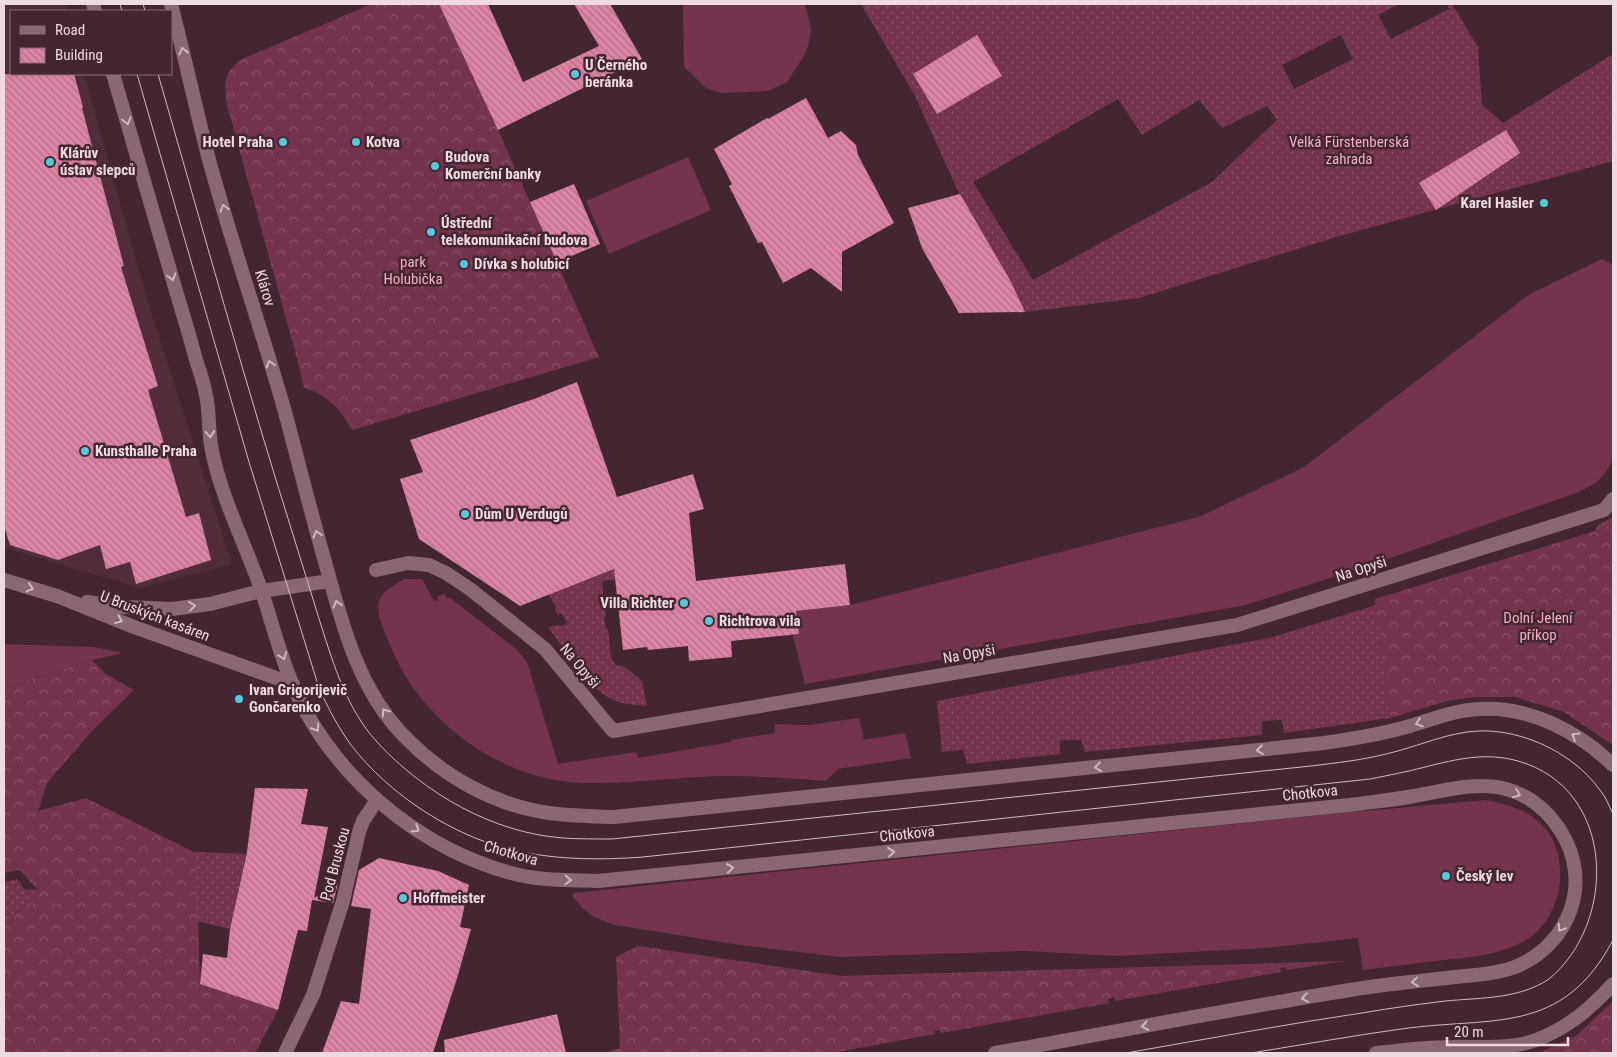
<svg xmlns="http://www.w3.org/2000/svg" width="1617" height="1057" font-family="'Roboto Condensed',sans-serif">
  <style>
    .built { fill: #512c3a }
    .grass { fill: #74344e }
    .forest { fill: url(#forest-crowns) }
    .garden { fill: url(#garden-dots); fill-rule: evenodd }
    .building { fill: url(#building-back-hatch) }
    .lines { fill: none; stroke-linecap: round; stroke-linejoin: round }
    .pedestrian { stroke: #896773; stroke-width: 14 }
    .minor { stroke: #896773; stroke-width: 14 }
    .secondary { stroke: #896773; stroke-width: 14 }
    .tram { stroke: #d0bbc2; stroke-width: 1 }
    .oneway { stroke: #d0b8c0 }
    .poi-dot { fill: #52cbd9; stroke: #432631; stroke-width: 2 }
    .labels { text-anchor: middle; stroke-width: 5; stroke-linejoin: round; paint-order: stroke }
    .poi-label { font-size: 15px; font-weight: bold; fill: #eedae1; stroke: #432631; text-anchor: start }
    .park-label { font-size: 15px; fill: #f5afc8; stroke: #432631 }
    .street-label { font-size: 15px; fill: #eedae1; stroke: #432631 }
  </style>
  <defs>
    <pattern id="forest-crowns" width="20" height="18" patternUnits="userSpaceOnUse" patternTransform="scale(1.25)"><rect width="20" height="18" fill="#74344e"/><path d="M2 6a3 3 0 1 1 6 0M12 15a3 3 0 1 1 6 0" fill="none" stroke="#885167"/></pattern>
    <pattern id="garden-dots" width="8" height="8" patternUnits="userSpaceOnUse" patternTransform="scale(1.25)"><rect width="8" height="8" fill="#74344e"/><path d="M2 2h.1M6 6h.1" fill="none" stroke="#885167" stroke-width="1.8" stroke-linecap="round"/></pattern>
    <pattern id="building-back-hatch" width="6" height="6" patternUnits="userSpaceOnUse" patternTransform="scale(1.25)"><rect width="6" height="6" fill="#dd84a6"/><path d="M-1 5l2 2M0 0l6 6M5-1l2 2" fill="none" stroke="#b07089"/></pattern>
  </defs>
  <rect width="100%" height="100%" fill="#432631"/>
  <path class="built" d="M4 4H64L66 11H11V74H84L147 299 232 564 141 588 4 548Z"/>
  <path class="grass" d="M683 4H805L811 29 808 46 804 56 787 82 768 91 721 93 706 88 684 67Z
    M688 157 711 210 609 254 586 201Z
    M1602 259 1613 265V458C1605 478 1597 483 1579 492L1367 566 1246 605 805 684 793 635 799 634 796 611 850 605 1199 517 1304 467 1530 294Z
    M404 579H422L434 601 438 600V596L445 594 447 598H450L516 649 527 662 558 764 636 752 638 758 731 742V740L775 733V724L809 725 859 718 864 740 905 733 911 758 838 769 826 781C795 779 763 776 731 776 683 776 635 784 587 783 503 782 421 723 390 645 384 630 370 605 385 592 390 587 398 583 404 579Z
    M4 644 94 647 123 653 92 660 4 688Z
    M1486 800C1502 804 1522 807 1535 819 1540 823 1547 829 1550 835 1570 868 1560 919 1526 940 1500 956 1464 958 1435 961 1411 964 1387 967 1363 970L1358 938 1265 948 1118 956 1026 951 840 957 734 944 615 925 594 917 583 909 573 897V893L1342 813Z"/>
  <path class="forest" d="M372 4H439L498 130 599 357 352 430C342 410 325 393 304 388L295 351 227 105C224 84 223 73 242 59Z
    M1595 531 1613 534V745L1564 712 1515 697H1475L1447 701 1390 718 1375 599Z
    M92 660 106 674 134 690 92 731 47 783 38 811 86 798 196 853 200 984 278 1010 255 1053H4V929L37 889 20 870 4 873V688Z
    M638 946 841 976 1344 961 1287 970 1286 967 1280 968 1281 972 1115 1001 1114 997 1108 999 1109 1003 941 1033 940 1030 934 1031 935 1034 832 1053H602L620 1048 616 957Z
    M1613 1001V1053H1539L1577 1035Z"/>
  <path class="garden" d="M861 4H1399L1378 15 1391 39 1449 9 1447 4H1452L1478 47 1482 105 1503 123 1613 54V161L1336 237 1139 298 1025 312 1010 280 971 213H968L915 96ZM1341 35 1353 59 1294 89 1282 65ZM1118 99 1142 135 1199 100 1222 128 1267 106 1277 120 1212 182 1033 280 973 182Z
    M1613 517V534L1595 531 1598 525Z
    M617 568 620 579 602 581 604 601 600 602 601 606H605L606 617H604L606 629H608L611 658 616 665 625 667 642 681 647 706C638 705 628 705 619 702 589 693 566 651 548 627L564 625 567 622 561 613 558 615 555 609 557 608 548 594Z
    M1376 605 1390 718 1284 733 1282 720 1262 721V735L1085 752 1081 740H1060V754L967 764 963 750 942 752 937 701 1273 637Z
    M195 852 246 854 230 929 197 921Z
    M17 879 25 890 37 889 4 929V882Z"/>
  <path class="building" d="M439 4H488L523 82 599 46 574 4H610L642 59 498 130Z
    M977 35 1002 76 937 114 913 74Z
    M4 74H74L83 107 82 108 124 266 121 267 158 386 148 390 186 517 199 513 211 560 136 584 130 562 106 569 100 545 58 560 10 545 4 526Z
    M806 98 828 138 841 131 856 145 858 155 894 223 842 252V292L811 268 783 283 762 242 758 243 729 186 732 184 714 149 767 118 768 119Z
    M1506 130 1520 153 1436 210 1419 183Z
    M574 184 600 244 557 262 530 202Z
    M960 194 1010 280 1025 312 959 313 922 248 908 208Z
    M577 382 617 497 693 474 704 509 689 513 696 581 845 564 850 605 796 611 799 634 731 641 732 657 689 661 688 646 648 650 647 647 623 650 614 569 520 606 419 539 400 479 423 472 410 440 534 399Z
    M255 788 308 789 301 824 328 827 314 898 338 883 333 903 312 900 307 931 298 930 278 1010 200 984 203 954 227 958 230 929 247 852Z
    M379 858 438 871 469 885 460 927 471 929 458 975 433 1053H322L341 1001 359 1004 371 909 351 906 359 870Z
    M557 1014 566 1053H445L444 1040Z"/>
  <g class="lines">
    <path class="pedestrian" d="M376 570 408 563 429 565 446 573 470 589 545 649 613 731 1237 625 1604 510 1613 499"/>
    <path class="minor" d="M285 1053 313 995 343 901 359 832 363 821 377 800"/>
    <path class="secondary" d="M93 4 95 11
      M171 4C184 54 195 105 208 156 231 242 261 327 285 412 299 464 312 517 327 569 343 628 360 691 404 736 443 776 493 805 549 813 570 816 592 816 614 817L1324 743C1353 739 1382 734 1410 726 1434 719 1455 710 1480 709 1529 706 1579 732 1613 765
      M113 74C134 146 155 219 176 291 183 314 190 337 196 360 200 372 204 383 206 395 210 413 208 433 212 451 222 500 246 545 262 592 275 632 285 675 306 712 349 789 426 850 511 873 539 881 569 880 598 881L1350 805C1371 802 1393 800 1414 796 1444 791 1476 781 1506 789 1528 795 1547 810 1560 830 1593 881 1571 944 1515 967 1496 974 1475 975 1456 977 1421 981 1385 984 1350 990 1232 1009 1114 1032 995 1053
      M4 580 57 596 134 627 293 684
      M87 602 125 607 172 609 210 604 261 591 330 581
      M1376 1053C1401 1050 1427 1047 1453 1047 1480 1046 1510 1050 1536 1040 1568 1028 1591 1008 1613 984"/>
    <path class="tram" d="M120 4 122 11
      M143 4 145 11
      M137 74 249 462 319 688C328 708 338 727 351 745 390 796 458 840 522 852 562 860 602 860 643 857L1370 779C1389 775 1407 772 1425 767 1457 759 1486 752 1518 761 1617 789 1617 923 1549 979 1516 1001 1475 997 1437 1002 1414 1005 1391 1008 1368 1012 1287 1024 1207 1039 1126 1053
      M158 74C203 230 246 386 295 541 304 569 312 597 321 625 334 666 347 709 377 742 424 793 493 833 563 838 579 839 596 839 612 839L1311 766C1336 763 1362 760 1386 754 1413 748 1439 736 1467 732 1515 725 1572 751 1600 790 1606 797 1609 806 1613 814
      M1251 1053C1301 1045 1351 1036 1401 1029 1491 1016 1562 1037 1613 940"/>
  </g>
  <defs><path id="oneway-chevron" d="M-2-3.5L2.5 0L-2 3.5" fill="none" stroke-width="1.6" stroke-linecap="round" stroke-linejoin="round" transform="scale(1.25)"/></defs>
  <g class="oneway">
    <use href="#oneway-chevron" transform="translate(183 51) rotate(-104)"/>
    <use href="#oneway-chevron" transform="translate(127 121) rotate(74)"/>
    <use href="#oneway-chevron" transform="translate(224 208) rotate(-107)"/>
    <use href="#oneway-chevron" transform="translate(172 277) rotate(74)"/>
    <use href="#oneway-chevron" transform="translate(270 364) rotate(-107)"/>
    <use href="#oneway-chevron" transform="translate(210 434) rotate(85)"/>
    <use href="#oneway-chevron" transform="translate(317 534) rotate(-106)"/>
    <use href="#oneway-chevron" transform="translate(30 588) rotate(16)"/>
    <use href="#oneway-chevron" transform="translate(337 604) rotate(-106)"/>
    <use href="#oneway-chevron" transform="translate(192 606) rotate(-7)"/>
    <use href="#oneway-chevron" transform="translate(119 620) rotate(22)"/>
    <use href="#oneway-chevron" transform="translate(283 656) rotate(69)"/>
    <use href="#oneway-chevron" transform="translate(385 712) rotate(-125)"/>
    <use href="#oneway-chevron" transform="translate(1419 723) rotate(161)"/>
    <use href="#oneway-chevron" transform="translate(316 728) rotate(57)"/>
    <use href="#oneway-chevron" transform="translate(1575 736) rotate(-149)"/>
    <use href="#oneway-chevron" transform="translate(1260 750) rotate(174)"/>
    <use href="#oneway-chevron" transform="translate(1098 767) rotate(174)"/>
    <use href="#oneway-chevron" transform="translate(1517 794) rotate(22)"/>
    <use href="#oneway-chevron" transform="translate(416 829) rotate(32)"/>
    <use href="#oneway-chevron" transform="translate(891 852) rotate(-6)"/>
    <use href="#oneway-chevron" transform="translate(730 868) rotate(-6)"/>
    <use href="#oneway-chevron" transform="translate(568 880) rotate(3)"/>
    <use href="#oneway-chevron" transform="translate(1561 928) rotate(123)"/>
    <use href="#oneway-chevron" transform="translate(1415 982) rotate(173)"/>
    <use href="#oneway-chevron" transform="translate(1305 998) rotate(170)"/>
    <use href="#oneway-chevron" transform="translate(1145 1026) rotate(170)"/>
  </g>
  <g class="poi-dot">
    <circle cx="575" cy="74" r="5"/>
    <circle cx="283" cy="142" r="5"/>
    <circle cx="356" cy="142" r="5"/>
    <circle cx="50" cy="162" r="5"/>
    <circle cx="435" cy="166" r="5"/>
    <circle cx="1544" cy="203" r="5"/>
    <circle cx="431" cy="232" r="5"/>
    <circle cx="464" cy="264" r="5"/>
    <circle cx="85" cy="451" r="5"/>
    <circle cx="465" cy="514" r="5"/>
    <circle cx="684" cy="603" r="5"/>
    <circle cx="709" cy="621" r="5"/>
    <circle cx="239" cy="699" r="5"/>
    <circle cx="1446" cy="876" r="5"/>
    <circle cx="403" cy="898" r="5"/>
  </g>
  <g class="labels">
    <g class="poi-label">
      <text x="585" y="70">U Černého<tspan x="585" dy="17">beránka</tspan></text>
      <text x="273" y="147" text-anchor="end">Hotel Praha</text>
      <text x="366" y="147">Kotva</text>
      <text x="60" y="158">Klárův<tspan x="60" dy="17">ústav slepců</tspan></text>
      <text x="445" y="162">Budova<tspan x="445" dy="17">Komerční banky</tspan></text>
      <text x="1534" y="208" text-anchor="end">Karel Hašler</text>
      <text x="441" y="228">Ústřední<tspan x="441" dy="17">telekomunikační budova</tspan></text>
      <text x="474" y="269">Dívka s holubicí</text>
      <text x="95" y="456">Kunsthalle Praha</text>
      <text x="475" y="519">Dům U Verdugů</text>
      <text x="674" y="608" text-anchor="end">Villa Richter</text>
      <text x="719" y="626">Richtrova vila</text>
      <text x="249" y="695">Ivan Grigorijevič<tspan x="249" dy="17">Gončarenko</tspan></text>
      <text x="1456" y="881">Český lev</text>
      <text x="413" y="903">Hoffmeister</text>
    </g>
    <g class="park-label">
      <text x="1349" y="147">Velká Fürstenberská<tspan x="1349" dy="17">zahrada</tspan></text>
      <text x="413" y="267">park<tspan x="413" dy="17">Holubička</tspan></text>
      <text x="1538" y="623">Dolní Jelení<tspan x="1538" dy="17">příkop</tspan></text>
    </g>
    <g class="street-label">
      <text transform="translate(265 288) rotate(73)" y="5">Klárov</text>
      <text transform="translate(1361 569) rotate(-18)" y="5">Na Opyši</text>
      <text transform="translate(155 616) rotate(21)" y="5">U Bruských kasáren</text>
      <text transform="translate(969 654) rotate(-10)" y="5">Na Opyši</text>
      <text transform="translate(580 666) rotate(50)" y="5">Na Opyši</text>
      <text transform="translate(1310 793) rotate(-6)" y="5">Chotkova</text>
      <text transform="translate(907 834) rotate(-6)" y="5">Chotkova</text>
      <text transform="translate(511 853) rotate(16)" y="5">Chotkova</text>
      <text transform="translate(335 864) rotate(-75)" y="5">Pod Bruskou</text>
    </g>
  </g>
  <rect width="1617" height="1057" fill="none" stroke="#eedae1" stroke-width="10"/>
  <rect x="10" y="10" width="162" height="65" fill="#432631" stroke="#876e77"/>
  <rect x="20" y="26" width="25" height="8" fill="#896773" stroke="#876e77"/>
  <text x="55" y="35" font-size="15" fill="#eedae1">Road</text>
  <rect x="20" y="48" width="25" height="15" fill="url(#building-back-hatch)" stroke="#876e77"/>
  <text x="55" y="60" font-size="15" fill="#eedae1">Building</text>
  <path d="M1447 1037v8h121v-8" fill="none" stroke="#eedae1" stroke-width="2.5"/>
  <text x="1454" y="1037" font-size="15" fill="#eedae1" stroke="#432631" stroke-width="4" paint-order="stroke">20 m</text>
</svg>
